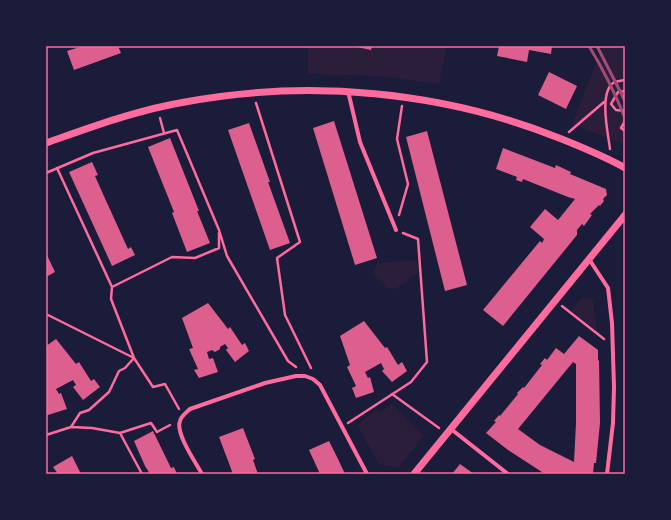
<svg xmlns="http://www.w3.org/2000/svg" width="671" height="520" font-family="Commissioner,sans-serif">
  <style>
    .green { fill: #2a1e3b }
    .building { fill: #dd5f8e; fill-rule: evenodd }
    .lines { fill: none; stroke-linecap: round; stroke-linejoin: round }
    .path { stroke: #ff6b9d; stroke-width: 2.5 }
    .minor { stroke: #ff6b9d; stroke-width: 4 }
    .tertiary { stroke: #ff6b9d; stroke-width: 7 }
    .rail { stroke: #a44b75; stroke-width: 3 }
    .neatline { fill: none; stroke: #ff6b9d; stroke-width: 1.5 }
  </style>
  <rect width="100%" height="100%" fill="#1b1b3a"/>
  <path class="green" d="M308 46H447L439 84 377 76 308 74Z
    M603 46H625V145L572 124Z
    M415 260 420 271 396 289 388 288 372 274 378 263Z
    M582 297 593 299 597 331 572 311Z
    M392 404 424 436 398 468 379 464 357 425 376 409 381 412Z"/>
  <path class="building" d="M83 46H118L121 53 74 70 67 51Z
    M357 46H372L371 50 357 47Z
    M499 46H552L551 54 529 50 527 62 497 56Z
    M549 72 577 86 566 109 538 95Z
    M334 121 377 258 355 265 313 128Z
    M249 123 270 182H268L290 243 270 250 228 130Z
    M427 131 467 285 445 291 406 137Z
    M170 138 199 211H197L210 243 187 252 172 213 174 212 148 147Z
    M503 148 555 168 556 165 571 172 570 174 606 189 607 195 603 199 604 201 600 206 599 205 590 214 592 215 584 226 582 224 577 230V235L503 326 483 310 540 241 542 243 544 239 530 227 545 209 558 220 575 199 568 197 523 179 522 182 516 180 517 177 496 169Z
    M92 162 98 175 95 176 103 194 128 249 131 247 135 255 112 266 69 172Z
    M46 253 55 272 46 277Z
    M208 303 228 329 230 327 242 345 245 343 249 351 235 362 226 350 228 348 225 344 220 347V349L215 352 212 350 207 352 209 359 213 358 218 372 199 378 194 370 198 369 189 349 193 348 182 318Z
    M364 321 385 348 387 347 398 365 402 362 407 371 392 382 382 371 384 369 381 363 365 372 368 378 370 377 374 392 356 398 352 388 356 386 347 367 350 365 340 336Z
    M579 336 598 350V361L599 360 600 423 596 463H594L593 474H545L508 450 486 433 496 422 494 421 499 415 500 416 518 394 517 393 523 387 524 388 542 365 540 364 545 358 547 360 556 348 564 354ZM573 362 576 364V423L574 462 540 445 518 429Z
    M56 339 76 364 79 362 91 381 94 379 100 387 83 400 73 387 76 385 73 380 56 389 59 394 61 393 67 409 48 415 46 412 47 405 46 346Z
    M243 428 255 459 253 460 258 474H233L219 437Z
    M153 431 171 468 174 467 177 474H150L145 466 134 441Z
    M329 441 338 459 345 474H320L309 450Z
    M72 456 81 474H58L53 467Z
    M460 464 474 474H452Z"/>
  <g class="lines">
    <path class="path" d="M625 91 618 92 611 104 616 110 625 111
      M256 103 300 242 277 258 285 315 311 368
      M160 118 164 133
      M625 118 624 123 621 128 625 131
      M569 132 604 102
      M610 149C608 133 599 94 613 83 616 81 621 81 625 80
      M57 168 112 287 172 257 195 258 219 248V233
      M46 173 93 153 177 130 219 230 227 256 288 361 296 367
      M399 215 408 184 397 139 402 106
      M562 306 604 339
      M46 314 134 358 153 387 165 384 179 409
      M392 394 439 428
      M348 423 411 382 427 362 418 239 403 233
      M71 427 80 413 89 410 109 392 119 371 125 368 134 358 111 299 112 287
      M120 433 142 474
      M46 435 71 427 92 428 120 433 151 423 157 432 170 425"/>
    <path class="minor" d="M348 91 360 142 396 230
      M589 259 608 288 612 323 614 387 613 423 607 474
      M451 429 508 474
      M202 474C196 463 175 433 180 421 181 416 187 412 190 409L265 383 296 376H305L313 379 320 385 367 474"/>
    <path class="tertiary" d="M46 143C92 127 137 110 185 102 309 79 442 91 559 138 581 147 604 156 625 168
      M414 474 625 215"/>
    <path class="rail" d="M589 46C603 69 615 93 625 118
      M597 46 625 101"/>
  </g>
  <rect width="671" height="520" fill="none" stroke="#1b1b3a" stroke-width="94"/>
  <rect x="47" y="47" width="577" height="426" class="neatline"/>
</svg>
